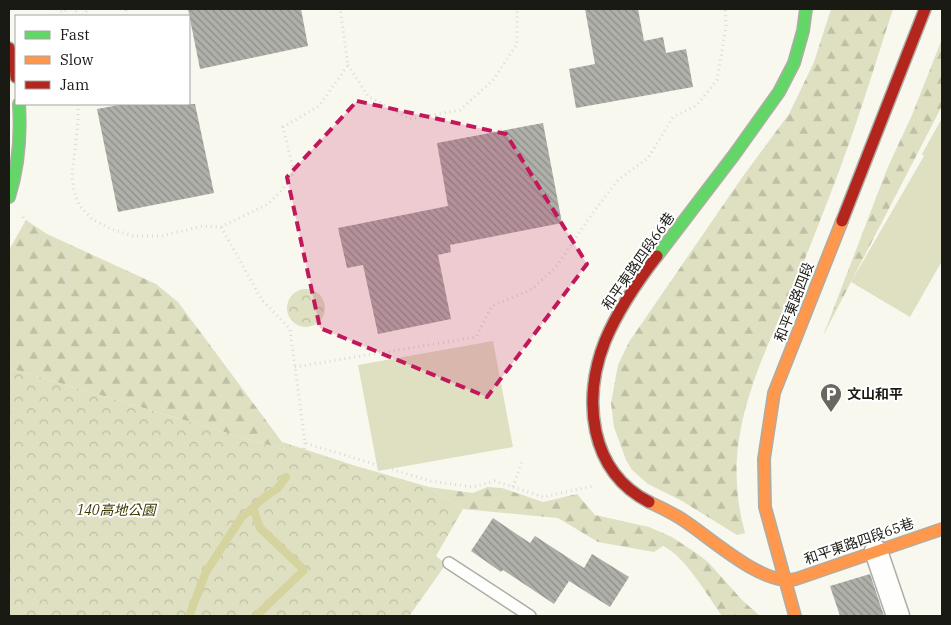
<svg xmlns="http://www.w3.org/2000/svg" width="951" height="625" font-family="'IBM Plex Serif','Noto Sans TC',serif">
  <style>
    .grass { fill: #dfdfc2 }
    .forest { fill: url(#forest-firs) }
    .park { fill: url(#park-crowns) }
    .lines { fill: none; stroke-linecap: round; stroke-linejoin: round }
    .stream { stroke: #d5d39e; stroke-width: 8 }
    .building { fill: url(#building-back-hatch) }
    .lane-casing { stroke: #adada6; stroke-width: 14 }
    .street-casing { stroke: #adada6; stroke-width: 25 }
    .fast-casing { stroke: #adada6; stroke-width: 14 }
    .slow-casing { stroke: #adada6; stroke-width: 14 }
    .jam-casing { stroke: #adada6; stroke-width: 14 }
    .path { stroke: #dadad8; stroke-width: 3; stroke-dasharray: 1 4; stroke-linecap: butt }
    .lane { stroke: #fefefd; stroke-width: 11 }
    .street { stroke: #fefefd; stroke-width: 22 }
    .fast { stroke: #63d668; stroke-width: 11 }
    .slow { stroke: #ff974d; stroke-width: 11 }
    .jam { stroke: #b3261e; stroke-width: 11 }
    .marked { fill: #c2185b; fill-opacity: 0.2; stroke: #c2185b; stroke-width: 4; stroke-dasharray: 10 6; stroke-linejoin: round }
    .labels { text-anchor: middle; stroke-width: 4; stroke-linejoin: round; paint-order: stroke }
    .street-label { font-size: 14px; fill: #1a1a14; stroke: #fff }
    .poi-label { font-size: 14px; font-weight: bold; fill: #1a1a14; stroke: #fff; text-anchor: start }
    .park-label { font-size: 14px; font-style: italic; fill: #3d3900; stroke: #fff }
  </style>
  <defs>
    <pattern id="forest-firs" width="22" height="20" patternUnits="userSpaceOnUse" patternTransform="scale(1.25)"><rect width="22" height="20" fill="#dfdfc2"/><path d="M5 1l3.5 6h-7zM16 11l3.5 6h-7z" fill="#bfbfa6"/></pattern>
    <pattern id="park-crowns" width="20" height="18" patternUnits="userSpaceOnUse" patternTransform="scale(1.25)"><rect width="20" height="18" fill="#dfdfc2"/><path d="M2 6a3 3 0 1 1 6 0M12 15a3 3 0 1 1 6 0" fill="none" stroke="#bfbfa6"/></pattern>
    <pattern id="building-back-hatch" width="6" height="6" patternUnits="userSpaceOnUse" patternTransform="scale(1.25)"><rect width="6" height="6" fill="#b0b0aa"/><path d="M-1 5l2 2M0 0l6 6M5-1l2 2" fill="none" stroke="#8e8e89"/></pattern>
  </defs>
  <rect width="100%" height="100%" fill="#f8f8ef"/>
  <path class="grass" d="M942 118V261L910 317 851 282 924 156 922 154Z
    M493 341 513 447 378 471 358 365Z"/>
  <path class="forest" d="M831 9H893C873 71 854 134 830 195 817 228 805 261 790 293 763 357 729 424 738 496 739 509 742 521 745 533L737 535 682 501 648 484 632 470 626 460 614 427 611 403 618 365 629 342 741 179 789 114 814 62Z
    M942 39V106L823 336 887 169 912 115Z
    M26 220 47 234 156 284 178 302 282 442 285 450 9 368V250Z
    M429 487 473 493 487 487 502 488 543 502 577 494 595 515 649 527 672 537 699 555 708 562 742 600 760 616H722C707 595 685 556 663 546L654 552 598 542 558 518 463 509Z"/>
  <path class="park" d="M287 308a19 19 0 1 1 38 0a19 19 0 1 1-38 0Z
    M9 368 285 450 282 442 356 466 429 487 463 509 436 556 446 564 410 615 412 616H9Z"/>
  <g class="lines">
    <path class="stream" d="M253 508 260 528 304 570 256 616
      M189 616 206 572 241 518 266 496 277 489 286 477"/>
  </g>
  <path class="building" d="M188 9H301L308 46 200 69Z
    M585 9H638L644 41 663 37 666 53 686 49 693 87 576 108 569 69 595 64Z
    M124 104H195L214 193 118 212 97 109Z
    M543 123 562 223 450 245 451 252 438 255 451 319 378 334 363 265 347 268 338 228 448 206 437 143Z
    M493 518 530 543 535 536 584 568 592 554 629 577 610 607 569 581 554 604 503 570 501 572 471 551Z
    M870 574 884 616H840L830 586Z"/>
  <g class="lines">
    <g class="lane-casing">
      <path id="lane" d="M449 563 530 616"/>
    </g>
    <g class="street-casing">
      <path id="street" d="M876 551 898 616"/>
    </g>
    <g class="fast-casing">
      <path id="fast" d="M9 197C19 166 21 136 19 104
        M657 256 734 155 779 92 794 63 803 31 806 9"/>
    </g>
    <g class="slow-casing">
      <path id="slow" d="M649 502C660 507 670 512 680 518 708 535 763 588 796 579L942 529
        M795 616 765 507 764 459 774 393 842 221"/>
    </g>
    <g class="jam-casing">
      <path id="jam" d="M9 48 15 64 16 77
        M842 221 925 9
        M649 502C589 471 582 399 605 341 618 310 637 282 657 256"/>
    </g>
    <path class="path" d="M56 9 64 13
      M63 16 66 9
      M73 16 78 9
      M83 16 88 9
      M125 16 126 9
      M348 65 368 96 410 119 460 110 494 79 517 44V9
      M78 104V122L72 176 74 191 79 205 92 219 111 229 133 236H162L203 226 221 227 268 204 283 189 294 172 283 127 319 106 348 65 340 9
      M23 217 38 240 51 239 66 247 65 279 95 336
      M221 227 262 300 290 329 305 443 430 481 473 487 495 481 543 497 593 486
      M295 367 476 337 492 306 532 289 556 267 592 214 618 180 648 158 673 117 697 105 717 80 726 26 725 9
      M304 449 305 443
      M513 487 522 461
      M9 589C33 594 53 603 74 616"/>
    <use href="#lane" class="lane"/>
    <use href="#street" class="street"/>
    <use href="#fast" class="fast"/>
    <use href="#slow" class="slow"/>
    <use href="#jam" class="jam"/>
  </g>
  <path class="marked" d="M357 101 506 134 587 264 487 397 320 328 287 177Z"/>
  <defs>
    <g id="parking-pin" transform="scale(1.125)"><path d="M0 17L-7.5 6A9.5 9.5 0 1 1 7.5 6Z" fill="#686861" stroke="#fff"/><path d="M-3.5-5.5H1a3.5 3.5 0 0 1 0 7H-1V5.5H-3.5ZM-1-3.4V-.6H.8a1.4 1.4 0 0 0 0-2.8Z" fill="#fff"/></g>
  </defs>
  <g fill-rule="evenodd">
    <use href="#parking-pin" x="831" y="394"/>
  </g>
  <g class="labels">
    <g class="street-label">
      <text transform="translate(638 261) rotate(-55)" y="5">和平東路四段66巷</text>
      <text transform="translate(794 302) rotate(-69)" y="5">和平東路四段</text>
      <text transform="translate(859 541) rotate(-19)" y="5">和平東路四段65巷</text>
    </g>
    <g class="poi-label">
      <text x="847" y="399">文山和平</text>
    </g>
    <g class="park-label">
      <text x="116" y="515">140高地公園</text>
    </g>
  </g>
  <rect width="951" height="625" fill="none" stroke="#1a1a14" stroke-width="20"/>
  <rect x="15" y="15" width="175" height="90" fill="#ffffff" stroke="#a3a3a1"/>
  <rect x="25" y="31" width="25" height="8" fill="#63d668" stroke="#a3a3a1"/>
  <text x="60" y="40" font-size="15" fill="#1a1a14">Fast</text>
  <rect x="25" y="56" width="25" height="8" fill="#ff974d" stroke="#a3a3a1"/>
  <text x="60" y="65" font-size="15" fill="#1a1a14">Slow</text>
  <rect x="25" y="81" width="25" height="8" fill="#b3261e" stroke="#a3a3a1"/>
  <text x="60" y="90" font-size="15" fill="#1a1a14">Jam</text>
</svg>
